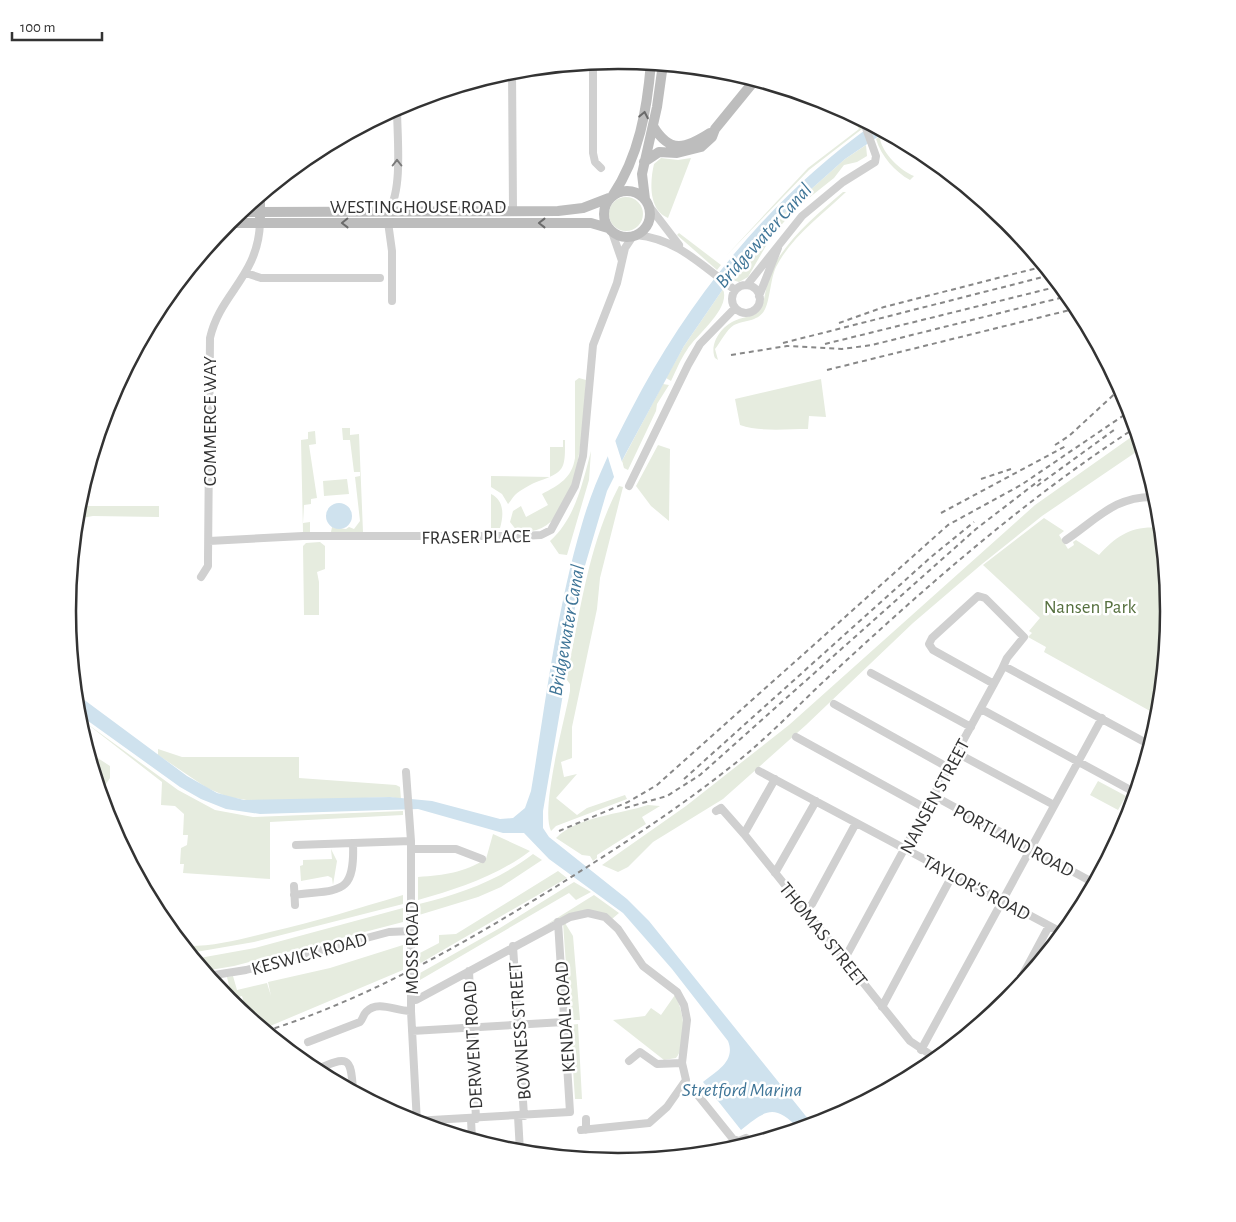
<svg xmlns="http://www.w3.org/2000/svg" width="1236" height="1222" font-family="'Alegreya Sans',sans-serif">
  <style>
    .green { fill: #e6ecdf }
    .water { fill: #cfe2ee }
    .pier { fill: #fff }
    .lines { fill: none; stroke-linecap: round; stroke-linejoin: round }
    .street { stroke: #d0d0d0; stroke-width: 8 }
    .secondary { stroke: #bdbdbd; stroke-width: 10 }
    .rail { stroke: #888; stroke-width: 2; stroke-dasharray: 5 4; stroke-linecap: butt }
    .oneway { stroke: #6a6a6a }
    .oneway2 { stroke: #7a7a7a }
    .labels { text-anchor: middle; stroke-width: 5; stroke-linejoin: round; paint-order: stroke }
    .street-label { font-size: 19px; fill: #333; stroke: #fff }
    .park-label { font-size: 19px; fill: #56703f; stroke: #fff }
    .water-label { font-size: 20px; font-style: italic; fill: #3f7597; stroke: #fff }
    .rim { fill: none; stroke: #333; stroke-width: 2.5 }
  </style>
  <rect width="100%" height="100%" fill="#fff"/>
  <path class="green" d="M850 113 860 118 862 129 809 170 726 256 808 168 859 129Z
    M885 132 887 133 880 139C883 154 901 171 914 176L910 180C895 172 881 156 876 139Z
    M866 145 867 156 857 162 844 165 834 178 795 209 771 237 748 277 739 282 729 279 781 216 845 159Z
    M661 158 678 160 691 158 668 218C648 210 650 181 654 164Z
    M843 192H846C823 214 791 237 776 267 770 280 770 302 764 311 757 322 744 320 734 325 727 329 720 343 715 349L718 360 715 358C709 344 721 327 734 321 744 316 755 318 761 308 765 302 766 282 771 271 787 239 816 215 843 192Z
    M609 214a17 17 0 1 1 34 0a17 17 0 1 1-34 0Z
    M679 233 721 265 717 270 677 235Z
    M723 289C731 309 697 334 687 350 680 360 676 371 671 381L666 378 684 346Z
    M579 378 586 380C583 421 582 542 517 531L510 522 513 511 521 506 526 517 548 505 542 494C559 485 572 478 575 458V381Z
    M821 379 826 417 809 416 808 429C786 429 760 432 740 425L735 399Z
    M663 384 669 385 657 404 656 411 628 470 624 468 622 461Z
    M342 428H350V435L359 434 363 532H331L332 527 346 529 349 527 354 529 360 521 355 477 360 476V472H354L350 440H343Z
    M315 431 316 444 309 445 317 498 311 499V504L304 505 303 523 310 522V532H303L301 440 308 439V432Z
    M1137 433 1142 448 1042 516 982 564 913 623 806 725 723 799 653 842 628 867 618 872 602 865 686 806 789 725 1035 505Z
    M563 440H565C565 467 566 472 539 481 533 483 520 490 515 495 512 498 511 501 508 504L502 494 491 487V476L550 477V447H563Z
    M658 445 670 449 669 521 651 506 636 486Z
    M591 451 589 480 567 555 559 554 550 541C575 519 583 482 591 451Z
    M347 479 349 494 324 496 323 481Z
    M619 486 623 487 600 578 597 609 572 727V758L561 762 564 777 577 774 556 798 577 815 587 808 625 795 627 799 556 826 551 831C540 809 565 719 570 691V684L567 680 569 666C581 605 590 541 619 486Z
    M491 494C504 500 504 515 500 528H491Z
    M77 506H159V517L93 516 76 519Z
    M1044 518 1064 531 1059 535 1068 549 1074 545 1073 542 1076 540 1099 555C1117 535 1133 525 1161 528L1169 611 1159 716 1044 652 1046 647 1028 637 1032 633 1029 631 1040 618 983 565Z
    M320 542 325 546V569L317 572 319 582V615H304L303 546 306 543Z
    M82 720 178 790 215 810 253 817 403 811V815L270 822V879L183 873 184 864H180L181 848 187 845 188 835H183L184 814 175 806 161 805 162 782Z
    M158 749 182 757H299V778L396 785 400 787 401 799 390 797 260 802 228 797 207 788 158 755Z
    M87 751 110 766V778L106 784 98 785Z
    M1098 781 1126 796 1118 810 1090 795Z
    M648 805 660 806 642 817 646 824 597 855V858L593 861 590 856 582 855 556 838C576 817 621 814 648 805Z
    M493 834 530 851C497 876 458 889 418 900V877C446 875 462 873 486 859Z
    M331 849 337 861 333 885 332 878 328 876 301 881 300 866 303 865V860L332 859Z
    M533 854 542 860 501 887 478 897 419 915V904C460 894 499 880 533 854Z
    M558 871 567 878 419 964 418 954 439 943V935L456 934Z
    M574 882 591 892 576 900 569 893 420 980V973L500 928Z
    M403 895V904L254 942 190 953 184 946C213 947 242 939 270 932 315 922 359 908 403 895Z
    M594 895 619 913 612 919C588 903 564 915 541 928Z
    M403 908V922L234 966 204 971 194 959 255 948Z
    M563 923H565L573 936 580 1020H570Z
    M403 945V970L263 1029 242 1012 246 1010 242 996 232 999 227 977 233 976 237 990 267 983 271 996 268 982 330 968Z
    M675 995C684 1011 688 1043 676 1058L664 1060 613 1020 645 1016 651 1008 661 1015Z
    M578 1024 582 1099H575L570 1025Z"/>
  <path class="water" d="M872 125 885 132 845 159 781 216 734 273 684 346 626 453 607 491 579 586 569 640 563 694 543 811V828L549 837 627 899 649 921 813 1125 799 1129C774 1103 766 1110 741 1130L703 1082C717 1071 736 1061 728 1041L672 969 623 913 549 859 524 833H503L418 809 260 814 226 809 201 799 180 787 77 713 75 693 187 776 217 793 244 800 390 797 432 801 500 819 513 818 525 808 531 791C546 702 556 611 582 524 593 485 612 446 631 410 689 298 769 199 872 125Z
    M326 516a13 13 0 1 1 26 0a13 13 0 1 1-26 0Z"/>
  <path class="pier" d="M614 437 623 465 615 480 607 454Z"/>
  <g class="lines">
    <path class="street" d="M593 62V153L595 162 601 168
      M512 70 513 210
      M496 75H512
      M649 206 679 245
      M389 210C403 189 397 134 397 108
      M388 222 392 251V301
      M612 232 622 261
      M636 235C678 239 702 266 735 290
      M246 273 261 278H380
      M747 285 802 216 843 182 875 162 876 156 863 120
      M732 299a14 14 0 1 1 28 0a14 14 0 1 1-28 0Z
      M759 296 778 248
      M629 486 688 365 700 344 735 308
      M1066 540C1097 519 1116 495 1156 497
      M209 541 303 536H521L541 535 551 530 575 486 583 456 593 345 617 283 625 248 633 236
      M201 577 208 566V559L210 338C220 293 258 277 260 223
      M1004 666 1150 745
      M871 673 971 727
      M834 704 949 768
      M981 709 1136 793
      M796 737 927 809
      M957 753 1054 805
      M759 771 1063 933
      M406 772 411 841V1011L417 1123
      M934 796 1094 883
      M716 811 721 808 744 834 910 1041 937 1059
      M744 834 775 779
      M296 845 411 841
      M411 849H456L482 859
      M775 873 816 801
      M294 886 295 905
      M294 895C340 889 355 896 353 843
      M805 910 812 904 856 823
      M513 946 524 1116
      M844 960 1002 669 1007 658 1024 637 985 598 978 596 932 638 929 644 933 650 994 684
      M469 971 476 1119
      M208 976 246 970 389 932 411 931
      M1012 995 1049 926
      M411 1000H416L570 917 588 913 605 917 618 929 643 966 677 992 684 1005 687 1020 682 1063 686 1080 667 1107 649 1123 581 1130
      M882 1007 953 874
      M412 1031 564 1022
      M308 1042 360 1022C363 1019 363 1015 366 1012 378 999 397 1012 411 1011
      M921 1050 1102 718
      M629 1061 640 1052 657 1064 682 1063
      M315 1070C348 1056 351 1055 353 1091
      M685 1084 692 1088 733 1139 739 1141 746 1138
      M518 1116 520 1152
      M471 1119 472 1140
      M586 1119V1130
      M414 1121 570 1112 558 922"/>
    <path class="secondary" d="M653 126C670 154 685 149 710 133
      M644 162 659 152 677 153 701 147 712 137 715 129 755 80
      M604 214a23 23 0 1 1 46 0a23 23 0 1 1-46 0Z
      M613 195C639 156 647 110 651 63
      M260 196V217
      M645 199 642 174 657 107 663 64
      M240 212 558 211 583 208 609 198
      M227 223H591L608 228"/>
    <path class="rail" d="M839 323 884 307 1045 266
      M783 343 1051 275
      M825 344 1060 286
      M731 355 787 346 842 349 872 345 1068 296
      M827 370 1078 308
      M1055 445 1069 436 1121 388
      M981 479 1011 469
      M1037 486 1114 430
      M941 513 1066 446
      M684 779 931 557 974 522
      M625 808 667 796 700 775 976 529 1041 479
      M559 831 628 802 657 785 948 525 1021 485 1130 411
      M266 1031C370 998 465 943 557 886 619 847 681 807 738 761 773 733 803 700 836 670 930 583 1028 497 1135 428"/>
  </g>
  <defs><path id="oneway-chevron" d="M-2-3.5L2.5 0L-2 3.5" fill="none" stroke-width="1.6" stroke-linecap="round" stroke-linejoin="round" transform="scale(1.25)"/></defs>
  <g class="oneway">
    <use href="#oneway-chevron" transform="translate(644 115) rotate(-79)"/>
    <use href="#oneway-chevron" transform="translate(345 223) rotate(179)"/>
    <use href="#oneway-chevron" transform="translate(542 223) rotate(180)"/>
  </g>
  <use class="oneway2" href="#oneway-chevron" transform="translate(397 163) rotate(-90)"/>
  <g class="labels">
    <g class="street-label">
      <text x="418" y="213">WESTINGHOUSE ROAD</text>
      <text transform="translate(209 421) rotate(-90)" y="7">COMMERCE WAY</text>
      <text transform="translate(476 536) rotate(-1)" y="7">FRASER PLACE</text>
      <text transform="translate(934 796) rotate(-62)" y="7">NANSEN STREET</text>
      <text transform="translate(1014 840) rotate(28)" y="7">PORTLAND ROAD</text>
      <text transform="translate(977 887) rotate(28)" y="7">TAYLOR'S ROAD</text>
      <text transform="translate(824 934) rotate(51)" y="7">THOMAS STREET</text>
      <text transform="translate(411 948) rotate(-90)" y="7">MOSS ROAD</text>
      <text transform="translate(309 953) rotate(-15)" y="7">KESWICK ROAD</text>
      <text transform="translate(564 1017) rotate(-94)" y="7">KENDAL ROAD</text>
      <text transform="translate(519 1031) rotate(-94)" y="7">BOWNESS STREET</text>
      <text transform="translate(472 1045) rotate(-93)" y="7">DERWENT ROAD</text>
    </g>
    <g class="park-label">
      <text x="1090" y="613">Nansen Park</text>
    </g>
    <g class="water-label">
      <text transform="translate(763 235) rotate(-48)" y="7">Bridgewater Canal</text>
      <text transform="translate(566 630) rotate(-80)" y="7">Bridgewater Canal</text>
      <text x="742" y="1096">Stretford Marina</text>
    </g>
  </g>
  <path d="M0 0H1236V1222H0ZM76 611a542 542 0 1 1 1084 0a542 542 0 1 1-1084 0Z" fill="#fff" fill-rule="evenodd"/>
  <path class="rim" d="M76 611a542 542 0 1 1 1084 0a542 542 0 1 1-1084 0Z"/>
  <path d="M12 32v8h90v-8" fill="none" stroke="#333333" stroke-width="2.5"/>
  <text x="20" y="32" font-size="15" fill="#333333" stroke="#ffffff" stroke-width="4" paint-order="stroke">100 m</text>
</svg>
